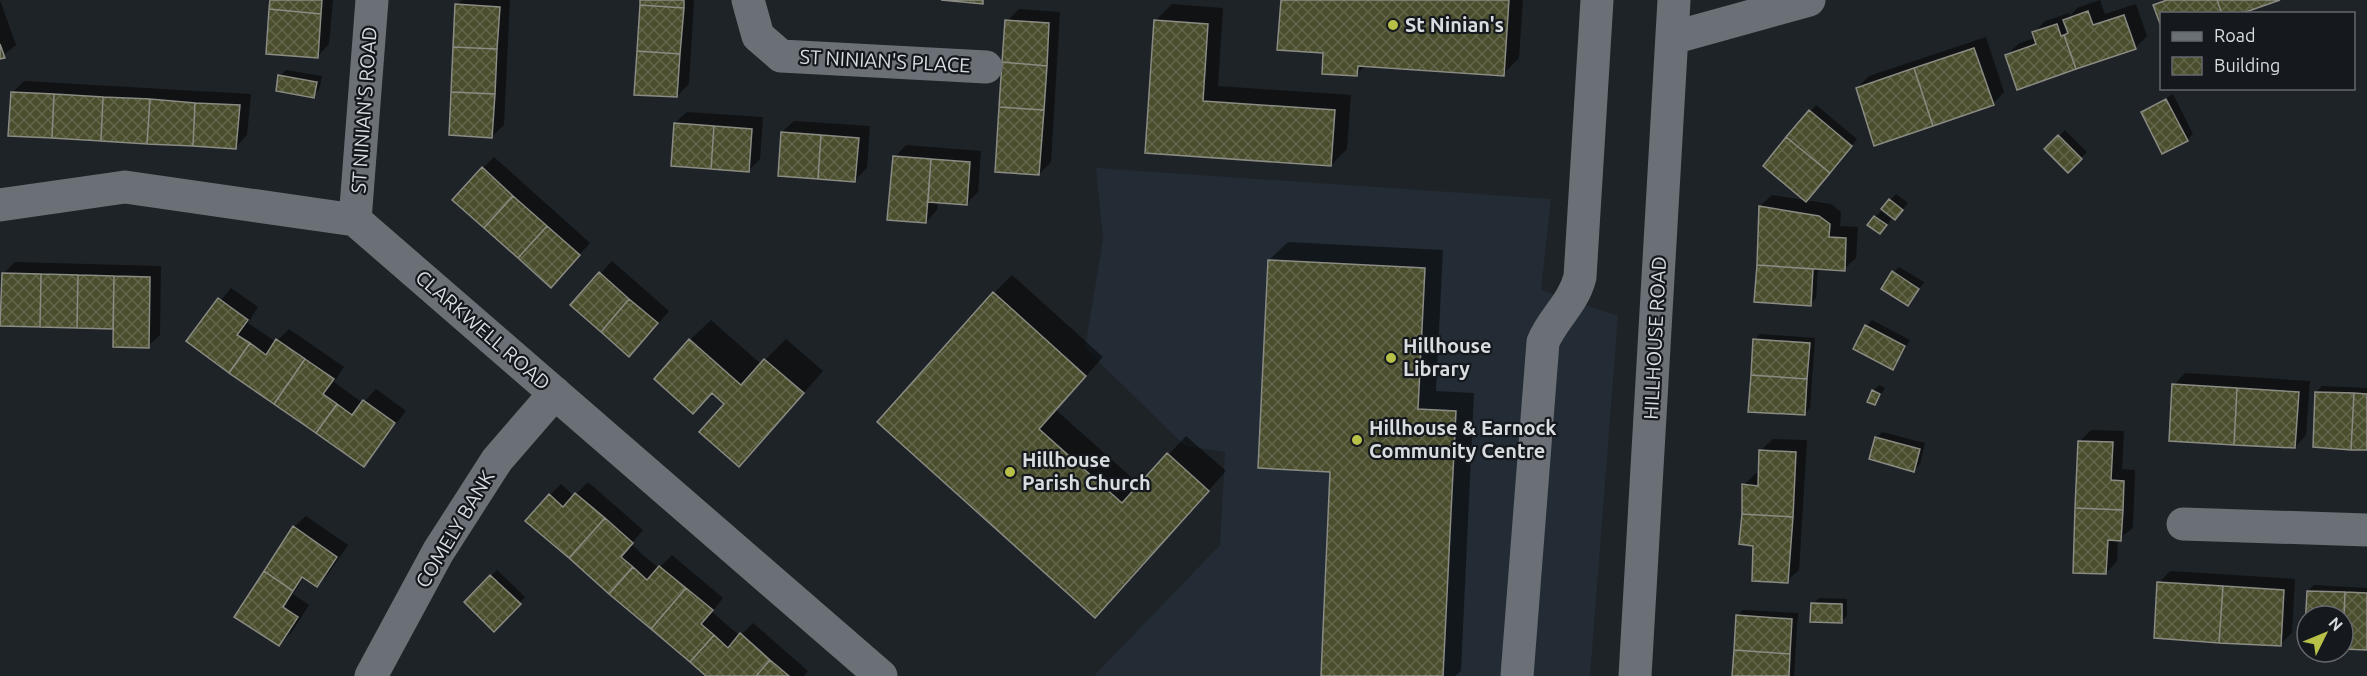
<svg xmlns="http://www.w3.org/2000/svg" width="2367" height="676" font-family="Ubuntu,sans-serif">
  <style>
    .built { fill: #232c35 }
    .shadow { fill: #0007 }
    .building { fill: url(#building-cross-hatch); stroke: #8a8b83; stroke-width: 1.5 }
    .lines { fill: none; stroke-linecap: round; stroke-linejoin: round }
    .minor { stroke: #6a7076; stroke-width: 33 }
    .poi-dot { fill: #b8c147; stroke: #15191e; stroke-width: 2 }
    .labels { text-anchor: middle; stroke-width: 4.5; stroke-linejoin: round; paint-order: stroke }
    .poi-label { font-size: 20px; font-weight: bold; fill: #dadde0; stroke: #15191e; text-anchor: start }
    .street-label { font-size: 20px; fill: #dadde0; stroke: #15191e }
  </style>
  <defs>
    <pattern id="building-cross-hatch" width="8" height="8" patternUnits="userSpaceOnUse" patternTransform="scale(1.5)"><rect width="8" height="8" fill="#4a4e2d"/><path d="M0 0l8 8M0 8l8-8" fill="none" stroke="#64674b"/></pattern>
  </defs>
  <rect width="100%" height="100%" fill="#1e2327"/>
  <path class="built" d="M1096 168 1551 199 1541 290 1618 316 1590 676H1094L1220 545 1225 452 1185 446 1085 348 1103 240Z"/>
  <path class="shadow" d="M0 0 16 45 0 58Z
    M271 0H333L329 44 318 56Z
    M462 0H510L504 125 492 136 457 5Z
    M642 0H694L689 84 677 96Z
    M1282 0H1523L1519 58 1503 74 1366 65 1356 75 1325 52Z
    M2100 0 2105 14 2136 4 2147 36 2135 48 2007 55 2018 44 2035 38 2034 33 2045 21 2069 13 2070 16 2077 8Z
    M1172 4 1223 8 1218 86 1351 95 1347 149 1331 165 1147 152 1156 20Z
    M1019 9 1060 12 1051 162 1039 174 1007 21Z
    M1986 37 2004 92 1993 104 1857 88 1869 76Z
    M286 70 322 76 319 90 313 96 280 76Z
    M24 81 251 94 247 135 236 147 12 93Z
    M2173 94 2193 134 2187 140 2143 112Z
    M1816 105 1857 139 1812 194 1765 165Z
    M687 112 763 117 760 159 749 170 675 123Z
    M794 121 870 126 867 168 855 180 782 132Z
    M2065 130 2087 152 2068 171 2046 149Z
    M906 145 981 151 978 192 966 204 938 201 937 210 926 222 895 157Z
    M494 157 590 243 562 274 483 168Z
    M1896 194 1908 203 1901 212 1890 200Z
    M1772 195 1831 204 1841 212 1840 226 1858 227 1856 258 1844 269 1818 268 1816 298 1810 304 1756 301 1760 206Z
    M1881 211 1891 219 1886 227 1875 217Z
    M1288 242 1443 250 1436 391 1474 393 1461 671 1455 676H1322L1331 470 1269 260Z
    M612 261 669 311 641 343 572 305Z
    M15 262 161 266 160 335 148 346 114 327 2 324 3 274Z
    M1899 267 1924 282 1908 304 1894 272Z
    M1012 275 1103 357 1056 410 1140 485 1186 436 1226 471 1095 616 994 293Z
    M231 288 258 307 248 323 276 342 289 329 344 367 334 382 363 403 376 389 406 411 364 465 188 341Z
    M711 320 761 364 786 339 823 371 759 444 726 404 690 340Z
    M1872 320 1910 340 1893 368 1866 326Z
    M1760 334 1815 338 1810 408 1804 414 1754 340Z
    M2185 373 2310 381 2306 435 2295 447 2174 385Z
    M1879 385 1885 388 1875 403 1873 391Z
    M2322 386 2367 388V449L2316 392Z
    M2091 430 2124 431 2122 469 2135 470 2133 528 2118 539 2117 561 2106 573 2079 442Z
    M1882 432 1925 443 1920 464 1914 470 1876 438Z
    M1773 439 1807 440 1799 570 1787 581 1755 544 1744 485 1756 473 1760 474 1761 450Z
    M588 482 643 530 631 544 644 556 659 568 672 555 723 598 712 612 740 636 753 623 808 671 804 676H708L550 495 561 484 574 496Z
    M306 516 348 545 328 574 317 586 304 577 293 594 309 605 291 633 279 644 236 616 294 527Z
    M497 570 525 597 494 629 466 602Z
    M2170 571 2295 579 2292 633 2280 644 2159 583Z
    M2314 585 2367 588V648L2343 647V616H2307L2308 591Z
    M1819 598 1847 599V616L1841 622 1813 604Z
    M1743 610 1798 613 1794 676H1733L1737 616Z"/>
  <path class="building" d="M270 0H322L321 14 269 9Z
    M640 0H684V8L640 5Z
    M941 0H983V4Z
    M1281 0H1509L1504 76 1358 66 1357 76 1322 74 1323 53 1277 50Z
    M2167 0H2217L2222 14H2162V29L2153 5Z
    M2217 0H2280L2240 14H2222Z
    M455 4 500 7 497 49 453 47Z
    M640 5 684 8 680 54 637 51Z
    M269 9 321 14 318 58 266 54Z
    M2088 11 2093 25 2124 15 2136 49 2076 69 2064 35 2068 33 2063 20Z
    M1005 20 1049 23 1047 66 1002 62Z
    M1154 20 1208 24 1203 101 1335 110 1331 166 1145 153Z
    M2057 24 2061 36 2064 35 2076 69 2017 90 2005 55 2036 44 2032 32Z
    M0 44 5 58 0 59Z
    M453 47 497 49 495 94 451 92Z
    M1974 48 1994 105 1933 126 1914 68Z
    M637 51 680 54 677 97 634 95Z
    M1002 62 1047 66 1044 110 999 107Z
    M1914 68 1933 126 1874 146 1856 88Z
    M278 75 317 82 314 98 276 91Z
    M11 92 54 94 52 138 8 136Z
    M451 92 495 94 492 138 449 135Z
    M54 94 103 97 101 141 52 138Z
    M103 97 150 99 147 144 101 141Z
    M150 99 195 103 193 146 147 144Z
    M2166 99 2188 141 2162 154 2141 112Z
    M195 103 240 105 236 149 193 146Z
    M999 107 1044 110 1039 175 995 172Z
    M1809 110 1852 146 1830 173 1786 137Z
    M674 123 714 126 711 169 671 166Z
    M714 126 752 129 749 172 711 169Z
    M781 132 821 135 818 179 778 176Z
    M821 135 859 138 855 182 818 179Z
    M2058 135 2082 159 2068 173 2044 149Z
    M1786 137 1830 173 1806 202 1763 166Z
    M893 156 931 159 926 223 887 220Z
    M931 159 970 162 967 205 928 202Z
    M482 167 513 196 484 228 452 200Z
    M513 196 547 226 518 258 484 228Z
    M1889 199 1903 210 1895 220 1881 209Z
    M1759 206 1819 216 1830 224 1829 237 1846 238 1845 271 1757 265Z
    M1874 216 1887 225 1880 234 1867 225Z
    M547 226 580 255 551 288 518 258Z
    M1268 260 1425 268 1418 409 1456 411 1443 676H1321L1330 472 1258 468Z
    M1757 265 1813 269 1811 306 1754 302Z
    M1892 271 1919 289 1908 306 1881 289Z
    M599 272 629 299 601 332 570 305Z
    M2 273 41 274 40 327 0 326Z
    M41 274 78 275 77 328 40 327Z
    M78 275 114 276 113 329 77 328Z
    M114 276 150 277 149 348 113 347Z
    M993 292 1086 376 1039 429 1122 503 1167 453 1209 491 1095 618 877 422Z
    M218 298 248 320 237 335 250 343 229 373 186 341Z
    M629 299 658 323 629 357 601 332Z
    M1865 325 1905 346 1893 370 1853 349Z
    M276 339 305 359 274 404 229 373 250 343 266 355Z
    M689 339 741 385 764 359 804 393 739 467 699 432 724 404 712 393 693 414 654 379Z
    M1753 339 1810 343 1807 379 1751 375Z
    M305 359 334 379 323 394 337 404 316 433 274 404Z
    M1751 375 1807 379 1805 415 1748 412Z
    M2172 384 2237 388 2234 445 2169 441Z
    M2237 388 2299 392 2295 448 2234 445Z
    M1872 390 1880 394 1875 405 1867 402Z
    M2315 392 2354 393 2351 450 2313 447Z
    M2354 393 2367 394V450H2351Z
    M363 400 395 423 364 467 316 433 337 404 352 415Z
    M1875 437 1920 449 1914 472 1869 459Z
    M2078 441 2113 442 2111 480 2124 481 2123 510 2075 508Z
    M1759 450 1796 452 1793 517 1742 514V484L1758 486Z
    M575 493 605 518 569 558 525 521 549 494 563 507Z
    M2075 508 2123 510 2121 541 2108 540 2106 574 2073 573Z
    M1742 514 1793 517 1788 583 1752 581 1753 546 1739 544Z
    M605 518 633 543 621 557 633 567 609 594 569 558Z
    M293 526 337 557 317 587 302 577 293 591 264 571Z
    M659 566 686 588 651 629 609 594 633 567 647 580Z
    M264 571 293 591 283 607 298 617 279 646 234 617Z
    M490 575 521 604 494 632 464 602Z
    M2157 582 2223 586 2219 643 2154 638Z
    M2223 586 2284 590 2281 646 2219 643Z
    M686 588 713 610 701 624 714 635 690 662 651 629Z
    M2307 591 2345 592 2343 640V616H2307V647L2304 646Z
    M2345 592 2367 593V650L2343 649Z
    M1811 603 1842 604V623L1810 622Z
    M1736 615 1792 619 1790 654 1734 650Z
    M740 633 770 660 756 676H706L690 662 714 635 728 648Z
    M1734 650 1790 654 1789 676H1732Z
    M770 660 789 676H756Z"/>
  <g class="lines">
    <path class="minor" d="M748 0 758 36 781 56 986 67
      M1672 38 1809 0
      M0 205 125 187 355 220 881 676
      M355 220 372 0
      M2183 524 2367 530
      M371 676 438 552 497 460 555 393
      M1517 676 1543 342C1553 318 1573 304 1580 277L1597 0
      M1635 676 1674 0"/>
  </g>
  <g class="poi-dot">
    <circle cx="1393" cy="25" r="6"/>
    <circle cx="1391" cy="358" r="6"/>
    <circle cx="1357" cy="440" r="6"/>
    <circle cx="1010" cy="472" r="6"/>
  </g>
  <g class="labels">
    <g class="poi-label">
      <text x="1405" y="32">St Ninian's</text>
      <text x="1403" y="353">Hillhouse<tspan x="1403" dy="23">Library</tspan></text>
      <text x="1369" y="435">Hillhouse &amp; Earnock<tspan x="1369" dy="23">Community Centre</tspan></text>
      <text x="1022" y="467">Hillhouse<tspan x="1022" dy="23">Parish Church</tspan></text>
    </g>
    <g class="street-label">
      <text transform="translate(885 61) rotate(3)" y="7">ST NINIAN'S PLACE</text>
      <text transform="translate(364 110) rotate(-86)" y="7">ST NINIAN'S ROAD</text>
      <text transform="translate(483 330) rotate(41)" y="7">CLARKWELL ROAD</text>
      <text transform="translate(1655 338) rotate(-87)" y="7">HILLHOUSE ROAD</text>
      <text transform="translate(455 529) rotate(-59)" y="7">COMELY BANK</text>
    </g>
  </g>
  <rect x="2160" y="12" width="195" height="78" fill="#15191e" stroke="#64676c" stroke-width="1.5"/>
  <rect x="2172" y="32" width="30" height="9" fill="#6a7076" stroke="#64676c" stroke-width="1.5"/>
  <text x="2214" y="42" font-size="18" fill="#dadde0">Road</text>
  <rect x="2172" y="57" width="30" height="18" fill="url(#building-cross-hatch)" stroke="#64676c" stroke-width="1.5"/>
  <text x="2214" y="72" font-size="18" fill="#dadde0">Building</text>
  <g transform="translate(2325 634) rotate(47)"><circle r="28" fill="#15191e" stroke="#64676c" stroke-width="1.5"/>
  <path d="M0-4.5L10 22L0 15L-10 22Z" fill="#b8c147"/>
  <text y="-9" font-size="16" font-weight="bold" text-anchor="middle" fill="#dadde0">N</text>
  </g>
</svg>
